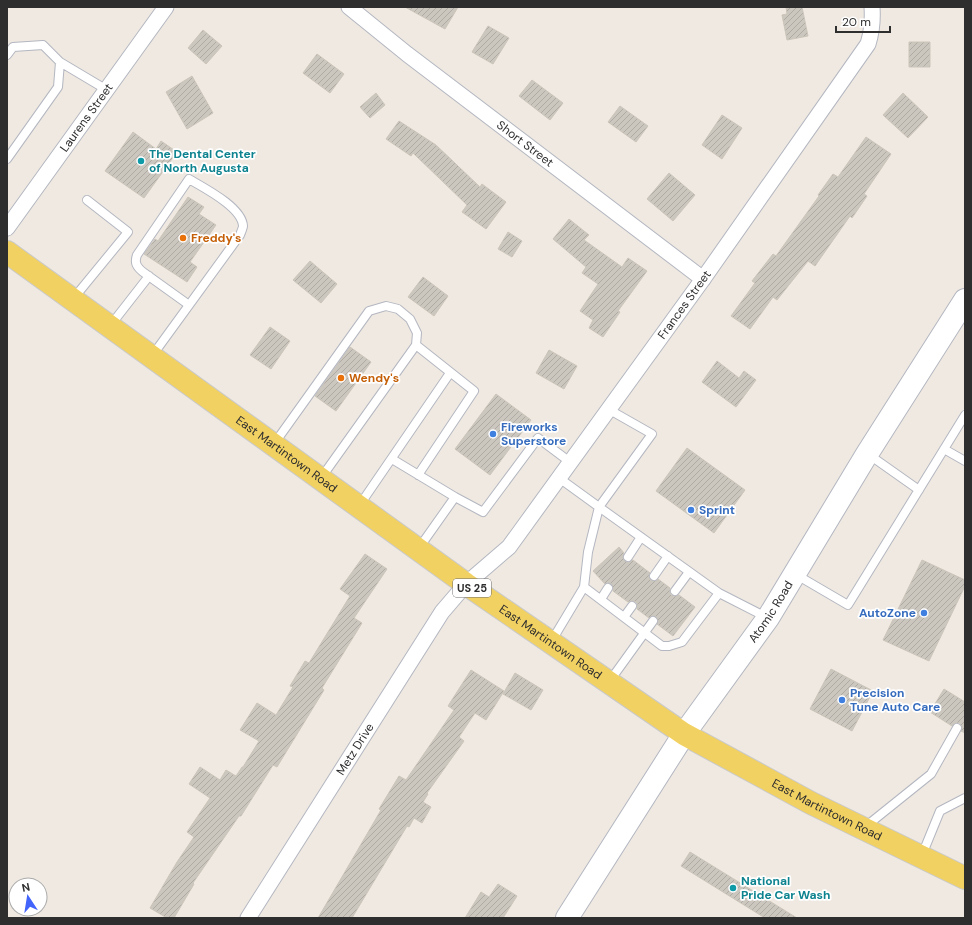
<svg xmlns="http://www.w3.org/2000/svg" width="972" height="925" font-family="'DM Sans',sans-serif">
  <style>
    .building { fill: url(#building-hatch); stroke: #cbc5ba }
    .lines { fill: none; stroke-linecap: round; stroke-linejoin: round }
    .service-casing { stroke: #b4b7c1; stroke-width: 10 }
    .minor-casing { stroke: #b4b7c1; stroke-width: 17 }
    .secondary-casing { stroke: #b4b7c1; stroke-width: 24 }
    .primary-casing { stroke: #c9c9c9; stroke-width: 24 }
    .service { stroke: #fff; stroke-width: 8 }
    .minor { stroke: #fff; stroke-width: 15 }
    .secondary { stroke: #fff; stroke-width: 22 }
    .primary { stroke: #f2d163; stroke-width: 22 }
    .culture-dot { fill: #0f9aa8; stroke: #fff; stroke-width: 1.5 }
    .food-dot { fill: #e8710a; stroke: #fff; stroke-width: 1.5 }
    .shop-dot { fill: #3f7fe0; stroke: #fff; stroke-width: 1.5 }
    .labels { text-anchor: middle; stroke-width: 3.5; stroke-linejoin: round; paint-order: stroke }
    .shield { fill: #fff; stroke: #6d6d6d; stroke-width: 1 }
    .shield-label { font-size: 11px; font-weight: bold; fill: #2e2e2e }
    .street-label { font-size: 12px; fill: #2e2e2e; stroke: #fff }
    .culture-label { font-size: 12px; font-weight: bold; fill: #0d838f; stroke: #fff; text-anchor: start }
    .food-label { font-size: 12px; font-weight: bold; fill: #c56008; stroke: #fff; text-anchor: start }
    .shop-label { font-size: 12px; font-weight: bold; fill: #366cbe; stroke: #fff; text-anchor: start }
  </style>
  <defs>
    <pattern id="building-hatch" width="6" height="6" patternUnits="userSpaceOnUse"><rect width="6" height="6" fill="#cbc7bf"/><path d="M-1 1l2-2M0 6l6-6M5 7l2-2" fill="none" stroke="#afaba4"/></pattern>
  </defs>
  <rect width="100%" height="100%" fill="#efe9e1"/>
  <path class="building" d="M405 7H458L445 29Z
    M786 7H802L808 36 787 40 782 15 787 14Z
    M488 26 509 38 493 64 472 52Z
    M203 30 222 46 206 64 188 48Z
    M909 42H930V67H909Z
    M317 54 344 74 330 93 303 73Z
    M192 76 213 113 187 129 166 92Z
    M532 80 563 103 550 120 519 96Z
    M376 93 385 105 370 118 360 107Z
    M903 93 928 117 908 138 883 115Z
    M620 106 648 126 636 142 608 122Z
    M722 115 742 128 722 159 702 145Z
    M399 121 436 145 480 187 482 184 506 202 486 229 462 212 467 205 413 153 411 156 386 139Z
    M133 132 156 149 161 141 177 152 144 198 105 171Z
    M866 137 891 154 864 194 867 196 852 218 850 216 815 266 808 261 777 300 773 297 750 329 731 316 755 283 752 281 773 254 776 256 819 196 818 195 833 174 838 177Z
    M669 173 695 195 673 221 647 199Z
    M188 197 204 207 199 214 216 225 190 262 197 267 187 282 144 254 155 239 158 241Z
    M569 219 589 235 584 240 622 267 628 258 647 271 618 311 620 312 603 337 589 328 593 320 580 311 598 284 582 273 586 267 553 239Z
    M508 232 522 241 512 257 498 249Z
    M310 261 337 284 321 303 293 280Z
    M423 277 448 296 434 316 408 297Z
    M270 327 290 341 271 369 250 355Z
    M350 347 371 362 336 411 315 396Z
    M549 350 577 366 564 389 536 373Z
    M717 361 739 378 744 371 756 380 736 407 702 382Z
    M496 394 531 420 490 475 455 449Z
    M687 448 745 490 714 533 656 491Z
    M619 547 624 553 623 557 625 561 628 562 633 560 650 573 649 576 651 580 654 581 658 579 670 588V593L671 595 675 596 679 595 695 607 673 636 657 624 658 621 656 617 653 616 649 618 637 609V604L636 602 632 601 628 602 613 591V588L611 584 608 583 605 584 593 571Z
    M365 554 387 569 354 618 362 623 322 688 324 690 277 767 273 765 241 816H239L193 883 194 884 174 918H167L150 908 177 862 194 837 187 832 210 798 189 784 200 767 220 780 226 770 236 776 242 767H243L259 741 240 730 257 703 276 715 293 687 290 686 305 661 309 663 350 596 340 589Z
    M922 560 965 580V586L929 661 883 640Z
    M831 669 873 691 852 731 810 709Z
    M471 670 504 691 486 720 475 713 459 737 464 741 427 793 428 794 423 802 431 807 422 823 414 818 409 827 407 826 352 918H318L381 810 379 809 399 776 406 780 454 710 448 706Z
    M515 673 543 690 531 710 503 694Z
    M944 689 965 702V733L961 731 962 728 960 723H957L952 726 930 712Z
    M690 852 797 918H765L681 866Z
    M498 884 517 896 503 918H465L481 892 489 897Z"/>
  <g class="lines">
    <g class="service-casing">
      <path id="service" d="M7 55 13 47 43 45 60 62 58 87 7 159
        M60 62 107 90
        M73 299 128 232 87 200
        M110 326 149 276
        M416 345 474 391 418 475
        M152 356 240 235C241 232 243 228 243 226 242 207 204 188 189 179L137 255C134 263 137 267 143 272L189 305
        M274 444 369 311 386 306 398 309 410 319 417 333 416 345 321 478
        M944 449 965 461
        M868 454 919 490
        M392 459 455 497
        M559 478 599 507 652 434 608 409
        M359 506 450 373
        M419 548 455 497 483 512 538 438 570 462
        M628 557 641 537
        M795 574 848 605 965 415
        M654 576 668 556
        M675 591 689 572
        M719 593 768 618
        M601 599 608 588
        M624 617 632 606
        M551 642 584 587 588 552 599 507 719 593 682 642 669 646H662L584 587
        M609 682 653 621
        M865 827 931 774 957 728
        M922 855 940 811 965 798"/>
    </g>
    <g class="minor-casing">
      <g id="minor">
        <path id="s1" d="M349 7 407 54 703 279"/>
        <path id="s2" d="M7 228 166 7"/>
        <path id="s3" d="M248 918 442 612 466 584 509 547 703 279 868 44C872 31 873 21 872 7"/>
      </g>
    </g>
    <g class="secondary-casing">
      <g id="secondary">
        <path id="s4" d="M567 918 684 734 768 618 867 454 965 300"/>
      </g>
    </g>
    <g class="primary-casing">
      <g id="primary">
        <path id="s5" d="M7 252 466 584 684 734 811 803 965 878"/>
      </g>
    </g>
    <use href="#service" class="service"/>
    <use href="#minor" class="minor"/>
    <use href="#secondary" class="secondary"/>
    <use href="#primary" class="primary"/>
  </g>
  <g class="culture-dot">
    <circle cx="141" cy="161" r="4"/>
    <circle cx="733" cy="888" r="4"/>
  </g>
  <g class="food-dot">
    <circle cx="183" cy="238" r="4"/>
    <circle cx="341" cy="378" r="4"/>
  </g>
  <g class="shop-dot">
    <circle cx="493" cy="434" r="4"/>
    <circle cx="691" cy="510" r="4"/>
    <circle cx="924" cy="613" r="4"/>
    <circle cx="842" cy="700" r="4"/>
  </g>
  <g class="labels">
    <rect class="shield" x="453" y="579" width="38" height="18" rx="3"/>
    <g class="shield-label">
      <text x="472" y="592">US 25</text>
    </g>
    <g class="street-label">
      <text dy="4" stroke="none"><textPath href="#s2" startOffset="136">Laurens Street</textPath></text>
      <text dy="4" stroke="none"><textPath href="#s1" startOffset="223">Short Street</textPath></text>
      <text dy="4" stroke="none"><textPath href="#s3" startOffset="755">Frances Street</textPath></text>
      <text dy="4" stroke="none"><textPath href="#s5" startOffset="345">East Martintown Road</textPath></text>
      <text dy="4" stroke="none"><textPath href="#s4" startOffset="368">Atomic Road</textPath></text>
      <text dy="4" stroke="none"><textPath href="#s5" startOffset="669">East Martintown Road</textPath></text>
      <text dy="4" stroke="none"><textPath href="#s3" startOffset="200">Metz Drive</textPath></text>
      <text dy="4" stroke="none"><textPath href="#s5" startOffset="993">East Martintown Road</textPath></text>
    </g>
    <g class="culture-label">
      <text x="149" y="158">The Dental Center<tspan x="149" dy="14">of North Augusta</tspan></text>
      <text x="741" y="885">National<tspan x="741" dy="14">Pride Car Wash</tspan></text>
    </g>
    <g class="food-label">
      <text x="191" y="242">Freddy's</text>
      <text x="349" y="382">Wendy's</text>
    </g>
    <g class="shop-label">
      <text x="501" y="431">Fireworks<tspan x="501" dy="14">Superstore</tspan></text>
      <text x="699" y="514">Sprint</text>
      <text x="916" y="617" text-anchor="end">AutoZone</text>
      <text x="850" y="697">Precision<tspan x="850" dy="14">Tune Auto Care</tspan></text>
    </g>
  </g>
  <rect width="972" height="925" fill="none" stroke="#2e2e2e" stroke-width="16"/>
  <g transform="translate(28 897) rotate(348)"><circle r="19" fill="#ffffff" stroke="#ababab"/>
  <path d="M0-3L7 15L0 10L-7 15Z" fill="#4264fb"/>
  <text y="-6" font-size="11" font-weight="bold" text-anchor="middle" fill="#2e2e2e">N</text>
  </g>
  <path d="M836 26v6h54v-6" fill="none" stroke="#2e2e2e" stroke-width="2"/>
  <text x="842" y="26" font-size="12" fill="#2e2e2e" stroke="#ffffff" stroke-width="3" paint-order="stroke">20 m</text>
</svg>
